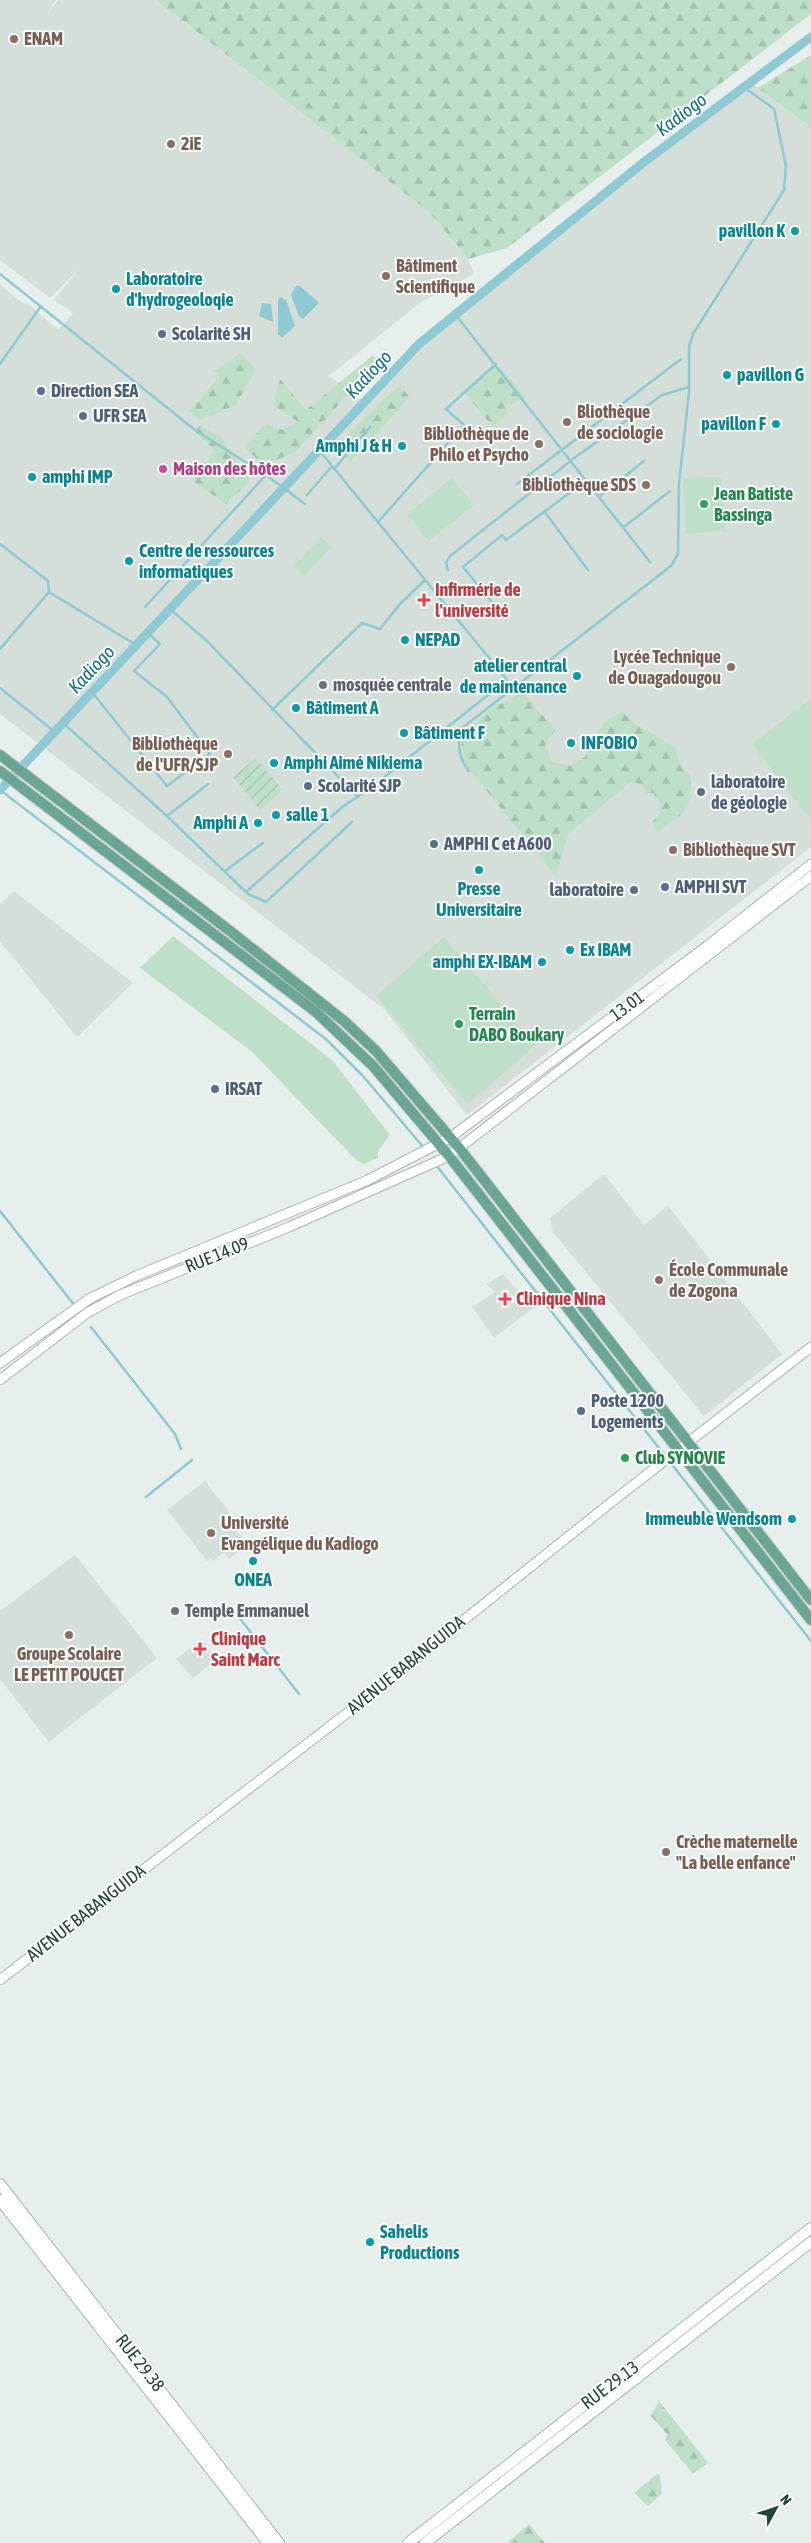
<svg xmlns="http://www.w3.org/2000/svg" width="811" height="2543" font-family="'Asap Condensed',sans-serif">
  <style>
    .built { fill: #d4dfda }
    .forest { fill: url(#forest-firs) }
    .park { fill: #bfe0c8 }
    .garden { fill: url(#garden-furrows) }
    .water { fill: #8ec9d4 }
    .lines { fill: none; stroke-linecap: round; stroke-linejoin: round }
    .stream { stroke: #8ec9d4; stroke-width: 2.5 }
    .canal { stroke: #8ec9d4; stroke-width: 9 }
    .tertiary-casing { stroke: #a8b8b2; stroke-width: 11 }
    .secondary-casing { stroke: #a4bbb3; stroke-width: 12 }
    .primary-casing { stroke: #c2cac8; stroke-width: 12 }
    .tertiary { stroke: #fff; stroke-width: 9 }
    .secondary { stroke: #fff; stroke-width: 10 }
    .primary { stroke: #6aa596; stroke-width: 10 }
    .education-dot { fill: #8d6e63; stroke: #f7fbf9; stroke-width: 2 }
    .culture-dot { fill: #0f9aa8; stroke: #f7fbf9; stroke-width: 2 }
    .service-dot { fill: #5c6f8a; stroke: #f7fbf9; stroke-width: 2 }
    .hotel-dot { fill: #d1479c; stroke: #f7fbf9; stroke-width: 2 }
    .leisure-dot { fill: #2e9e5b; stroke: #f7fbf9; stroke-width: 2 }
    .health-dot { fill: #e0444e; stroke: #f7fbf9; stroke-width: 2 }
    .worship-dot { fill: #6b7280; stroke: #f7fbf9; stroke-width: 2 }
    .labels { text-anchor: middle; stroke-width: 4; stroke-linejoin: round; paint-order: stroke }
    .education-label { font-size: 18px; font-weight: bold; fill: #785e54; stroke: #f7fbf9; text-anchor: start }
    .culture-label { font-size: 18px; font-weight: bold; fill: #0d838f; stroke: #f7fbf9; text-anchor: start }
    .service-label { font-size: 18px; font-weight: bold; fill: #4e5e75; stroke: #f7fbf9; text-anchor: start }
    .hotel-label { font-size: 18px; font-weight: bold; fill: #b23c85; stroke: #f7fbf9; text-anchor: start }
    .leisure-label { font-size: 18px; font-weight: bold; fill: #27864d; stroke: #f7fbf9; text-anchor: start }
    .health-label { font-size: 18px; font-weight: bold; fill: #be3a42; stroke: #f7fbf9; text-anchor: start }
    .worship-label { font-size: 18px; font-weight: bold; fill: #5b616d; stroke: #f7fbf9; text-anchor: start }
    .street-label { font-size: 18px; fill: #24423a; stroke: #f7fbf9 }
    .water-label { font-size: 19px; font-style: italic; fill: #1c6f80; stroke: #f7fbf9 }
  </style>
  <defs>
    <pattern id="forest-firs" width="22" height="20" patternUnits="userSpaceOnUse" patternTransform="scale(1.25)"><rect width="22" height="20" fill="#bfe0c8"/><path d="M5 1l3.5 6h-7zM16 11l3.5 6h-7z" fill="#a4c1ad"/></pattern>
    <pattern id="garden-furrows" width="10" height="10" patternUnits="userSpaceOnUse" patternTransform="scale(1.25)"><rect width="10" height="10" fill="#bfe0c8"/><path d="M-1 1l2-2M0 10L10 0M9 11l2-2" fill="none" stroke="#a4c1ad"/></pattern>
  </defs>
  <rect width="100%" height="100%" fill="#e6efeb"/>
  <path class="built" d="M0 0H56L46 15 58 0H156L429 212 468 259 474 274 421 302 329 376 364 402 419 344 663 147 752 83 811 127V847L467 1115 385 1010 0 714V285L25 305 27 303 58 330 73 313 54 300 80 268 50 298 0 260Z
    M14 891 133 983 77 1037 0 941V905Z
    M604 1174 644 1225 668 1205 782 1354 704 1416 553 1232 550 1218Z
    M503 1274 533 1308 494 1338 472 1307 495 1292 486 1284Z
    M205 1481 233 1517 229 1521 247 1545 229 1559 224 1552 213 1561 211 1558 207 1561 167 1510Z
    M75 1555 157 1658 49 1742 0 1679V1611Z
    M202 1639 217 1659 193 1678 176 1659Z"/>
  <path class="forest" d="M156 0H811V14L507 248 468 259 429 212Z
    M811 55V127L758 88Z
    M241 353 256 369 236 405 199 420 189 411 219 377 215 371Z
    M373 355 377 359 321 425 306 410Z
    M498 365 527 398 505 406 508 413 493 427 464 392Z
    M280 379 319 426 295 452 263 465 244 447 266 423 282 430 298 422 273 405Z
    M400 386 410 397 350 462 337 447 379 403Z
    M199 425 221 437 250 481 226 504 193 481 214 450 195 432Z
    M524 693 555 730 545 745 552 762 571 766 586 756 604 723 622 711 634 723 675 747 682 769 691 776C691 813 685 812 657 833L652 822 660 813 659 802 653 793H646L640 784 631 782 568 834 556 877 467 766 461 744C473 719 498 702 524 693Z
    M659 2401 708 2463 693 2474 665 2440 667 2434 651 2416Z
    M657 2474 660 2475 662 2494 648 2506 634 2493Z
    M529 2524 545 2543H507Z"/>
  <path class="park" d="M722 477 725 531 686 534 683 478Z
    M452 478 474 505 429 541 407 514Z
    M321 537 332 547 304 576 294 566Z
    M811 699V819H810L752 744Z
    M173 936 333 1061 390 1135 378 1151V1158L364 1164 357 1161 251 1051 140 968Z
    M444 937 536 1045 468 1104 376 996Z"/>
  <path class="garden" d="M256 758 283 790 260 810 233 777Z"/>
  <path class="water" d="M296 286H300L319 303 303 319 299 316 291 295Z
    M280 297 286 300 295 326 282 338 278 334V300Z
    M262 303 271 304 273 322 259 316Z"/>
  <g class="lines">
    <path class="stream" d="M0 274 195 430 266 475 305 504
      M455 314 650 562
      M0 364 41 306
      M334 469 370 427
      M517 484 681 359
      M307 495 332 466
      M600 496 644 461
      M544 511 588 570
      M378 522 464 425 446 409 496 364
      M624 527 670 491
      M0 544 48 581 49 592 0 649
      M448 570 446 563 450 556 573 459 662 395 689 387
      M49 592 136 645
      M145 607 266 475
      M170 609 208 642 358 797
      M501 613 463 567 502 535 506 540 587 480
      M0 688 55 732
      M92 692 167 786 210 754 167 697 134 671 160 644 148 633
      M272 710 362 623 380 629 400 604 425 580
      M63 723 167 816 248 894 266 902 352 822
      M469 771C459 759 456 742 462 728L671 566 678 554 679 484 689 392V347L693 334 784 190 786 166 774 109 745 88
      M0 790 327 1040 363 1076 424 1148
      M167 816 208 784
      M225 871 263 843
      M246 892 341 808 369 789 507 680 319 450
      M436 1165 811 1641
      M0 1211 75 1306
      M91 1327 175 1434 181 1449
      M146 1497 192 1460
      M238 1616 299 1694"/>
    <path class="canal" d="M0 790 419 344 644 162 811 37"/>
    <g class="tertiary-casing">
      <path id="tertiary" d="M0 1363 89 1299 136 1276 368 1180 451 1137 707 946 811 864
        M0 1380 87 1313 120 1295 289 1227 449 1156 811 876
        M0 1980 351 1710 618 1497 811 1347"/>
    </g>
    <g class="secondary-casing">
      <path id="secondary" d="M0 2184 279 2543
        M0 2200 268 2543
        M408 2543 811 2228
        M425 2543 811 2242"/>
    </g>
    <g class="primary-casing">
      <path id="primary" d="M0 755 230 931 344 1021 376 1051 460 1149 811 1600
        M0 771 316 1012 373 1066 449 1156 811 1620"/>
    </g>
    <use href="#tertiary" class="tertiary"/>
    <use href="#secondary" class="secondary"/>
    <use href="#primary" class="primary"/>
  </g>
  <g class="education-dot">
    <circle cx="14" cy="39" r="5"/>
    <circle cx="171" cy="144" r="5"/>
    <circle cx="386" cy="276" r="5"/>
    <circle cx="567" cy="422" r="5"/>
    <circle cx="539" cy="444" r="5"/>
    <circle cx="646" cy="485" r="5"/>
    <circle cx="731" cy="667" r="5"/>
    <circle cx="228" cy="754" r="5"/>
    <circle cx="673" cy="850" r="5"/>
    <circle cx="659" cy="1280" r="5"/>
    <circle cx="211" cy="1533" r="5"/>
    <circle cx="69" cy="1635" r="5"/>
    <circle cx="666" cy="1852" r="5"/>
  </g>
  <g class="culture-dot">
    <circle cx="795" cy="231" r="5"/>
    <circle cx="116" cy="289" r="5"/>
    <circle cx="727" cy="375" r="5"/>
    <circle cx="776" cy="424" r="5"/>
    <circle cx="402" cy="446" r="5"/>
    <circle cx="32" cy="477" r="5"/>
    <circle cx="129" cy="561" r="5"/>
    <circle cx="405" cy="640" r="5"/>
    <circle cx="577" cy="676" r="5"/>
    <circle cx="296" cy="708" r="5"/>
    <circle cx="404" cy="733" r="5"/>
    <circle cx="571" cy="743" r="5"/>
    <circle cx="274" cy="763" r="5"/>
    <circle cx="276" cy="815" r="5"/>
    <circle cx="258" cy="823" r="5"/>
    <circle cx="479" cy="870" r="5"/>
    <circle cx="570" cy="950" r="5"/>
    <circle cx="542" cy="962" r="5"/>
    <circle cx="792" cy="1519" r="5"/>
    <circle cx="253" cy="1561" r="5"/>
    <circle cx="370" cy="2242" r="5"/>
  </g>
  <g class="service-dot">
    <circle cx="162" cy="334" r="5"/>
    <circle cx="41" cy="391" r="5"/>
    <circle cx="83" cy="416" r="5"/>
    <circle cx="308" cy="786" r="5"/>
    <circle cx="701" cy="792" r="5"/>
    <circle cx="434" cy="844" r="5"/>
    <circle cx="665" cy="887" r="5"/>
    <circle cx="634" cy="890" r="5"/>
    <circle cx="215" cy="1089" r="5"/>
    <circle cx="581" cy="1411" r="5"/>
  </g>
  <circle class="hotel-dot" cx="163" cy="469" r="5"/>
  <g class="leisure-dot">
    <circle cx="704" cy="504" r="5"/>
    <circle cx="459" cy="1024" r="5"/>
    <circle cx="625" cy="1458" r="5"/>
  </g>
  <g class="health-dot">
    <path d="M421.5 592.5h5v5h5v5h-5v5h-5v-5h-5v-5h5z"/>
    <path d="M502.5 1291.5h5v5h5v5h-5v5h-5v-5h-5v-5h5z"/>
    <path d="M197.5 1641.5h5v5h5v5h-5v5h-5v-5h-5v-5h5z"/>
  </g>
  <g class="worship-dot">
    <circle cx="323" cy="685" r="5"/>
    <circle cx="175" cy="1611" r="5"/>
  </g>
  <g class="labels">
    <g class="education-label">
      <text x="24" y="45">ENAM</text>
      <text x="181" y="150">2iE</text>
      <text x="396" y="272">Bâtiment<tspan x="396" dy="21">Scientifique</tspan></text>
      <text x="577" y="418">Bliothèque<tspan x="577" dy="21">de sociologie</tspan></text>
      <text x="529" y="440" text-anchor="end">Bibliothèque de<tspan x="529" dy="21">Philo et Psycho</tspan></text>
      <text x="636" y="491" text-anchor="end">Bibliothèque SDS</text>
      <text x="721" y="663" text-anchor="end">Lycée Technique<tspan x="721" dy="21">de Ouagadougou</tspan></text>
      <text x="218" y="750" text-anchor="end">Bibliothèque<tspan x="218" dy="21">de l'UFR/SJP</tspan></text>
      <text x="683" y="856">Bibliothèque SVT</text>
      <text x="669" y="1276">École Communale<tspan x="669" dy="21">de Zogona</tspan></text>
      <text x="221" y="1529">Université<tspan x="221" dy="21">Evangélique du Kadiogo</tspan></text>
      <text x="69" y="1660" text-anchor="middle">Groupe Scolaire<tspan x="69" dy="21">LE PETIT POUCET</tspan></text>
      <text x="676" y="1848">Crèche maternelle<tspan x="676" dy="21">"La belle enfance"</tspan></text>
    </g>
    <g class="culture-label">
      <text x="785" y="237" text-anchor="end">pavillon K</text>
      <text x="126" y="285">Laboratoire<tspan x="126" dy="21">d'hydrogeoloqie</tspan></text>
      <text x="737" y="381">pavillon G</text>
      <text x="766" y="430" text-anchor="end">pavillon F</text>
      <text x="392" y="452" text-anchor="end">Amphi J &amp; H</text>
      <text x="42" y="483">amphi IMP</text>
      <text x="139" y="557">Centre de ressources<tspan x="139" dy="21">informatiques</tspan></text>
      <text x="415" y="646">NEPAD</text>
      <text x="567" y="672" text-anchor="end">atelier central<tspan x="567" dy="21">de maintenance</tspan></text>
      <text x="306" y="714">Bâtiment A</text>
      <text x="414" y="739">Bâtiment F</text>
      <text x="581" y="749">INFOBIO</text>
      <text x="284" y="769">Amphi Aimé Nikiema</text>
      <text x="286" y="821">salle 1</text>
      <text x="248" y="829" text-anchor="end">Amphi A</text>
      <text x="479" y="895" text-anchor="middle">Presse<tspan x="479" dy="21">Universitaire</tspan></text>
      <text x="580" y="956">Ex IBAM</text>
      <text x="532" y="968" text-anchor="end">amphi EX-IBAM</text>
      <text x="782" y="1525" text-anchor="end">Immeuble Wendsom</text>
      <text x="253" y="1586" text-anchor="middle">ONEA</text>
      <text x="380" y="2238">Sahelis<tspan x="380" dy="21">Productions</tspan></text>
    </g>
    <g class="service-label">
      <text x="172" y="340">Scolarité SH</text>
      <text x="51" y="397">Direction SEA</text>
      <text x="93" y="422">UFR SEA</text>
      <text x="711" y="788">laboratoire<tspan x="711" dy="21">de géologie</tspan></text>
      <text x="318" y="792">Scolarité SJP</text>
      <text x="444" y="850">AMPHI C et A600</text>
      <text x="675" y="893">AMPHI SVT</text>
      <text x="624" y="896" text-anchor="end">laboratoire</text>
      <text x="225" y="1095">IRSAT</text>
      <text x="591" y="1407">Poste 1200<tspan x="591" dy="21">Logements</tspan></text>
    </g>
    <g class="hotel-label">
      <text x="173" y="475">Maison des hôtes</text>
    </g>
    <g class="leisure-label">
      <text x="714" y="500">Jean Batiste<tspan x="714" dy="21">Bassinga</tspan></text>
      <text x="469" y="1020">Terrain<tspan x="469" dy="21">DABO Boukary</tspan></text>
      <text x="635" y="1464">Club SYNOVIE</text>
    </g>
    <g class="health-label">
      <text x="435" y="596">Infirmérie de<tspan x="435" dy="21">l'université</tspan></text>
      <text x="516" y="1305">Clinique Nina</text>
      <text x="211" y="1645">Clinique<tspan x="211" dy="21">Saint Marc</tspan></text>
    </g>
    <g class="worship-label">
      <text x="333" y="691">mosquée centrale</text>
      <text x="185" y="1617">Temple Emmanuel</text>
    </g>
    <g class="street-label">
      <text transform="translate(627 1006) rotate(-37)" y="6">13.01</text>
      <text transform="translate(217 1255) rotate(-22)" y="6">RUE 14.09</text>
      <text transform="translate(406 1665) rotate(-39)" y="6">AVENUE BABANGUIDA</text>
      <text transform="translate(86 1913) rotate(-38)" y="6">AVENUE BABANGUIDA</text>
      <text transform="translate(140 2363) rotate(52)" y="6">RUE 29.38</text>
      <text transform="translate(610 2385) rotate(-37)" y="6">RUE 29.13</text>
    </g>
    <g class="water-label">
      <text transform="translate(681 114) rotate(-37)" y="7">Kadiogo</text>
      <text transform="translate(368 374) rotate(-47)" y="7">Kadiogo</text>
      <text transform="translate(91 669) rotate(-47)" y="7">Kadiogo</text>
    </g>
  </g>
  <g transform="translate(776 2508) rotate(50)" stroke="#f7fbf9" stroke-width="4" paint-order="stroke">
  <path d="M0-4L9 19L0 12L-9 19Z" fill="#24423a"/>
  <text y="-8" font-size="14" font-weight="bold" text-anchor="middle" fill="#24423a">N</text>
  </g>
</svg>
